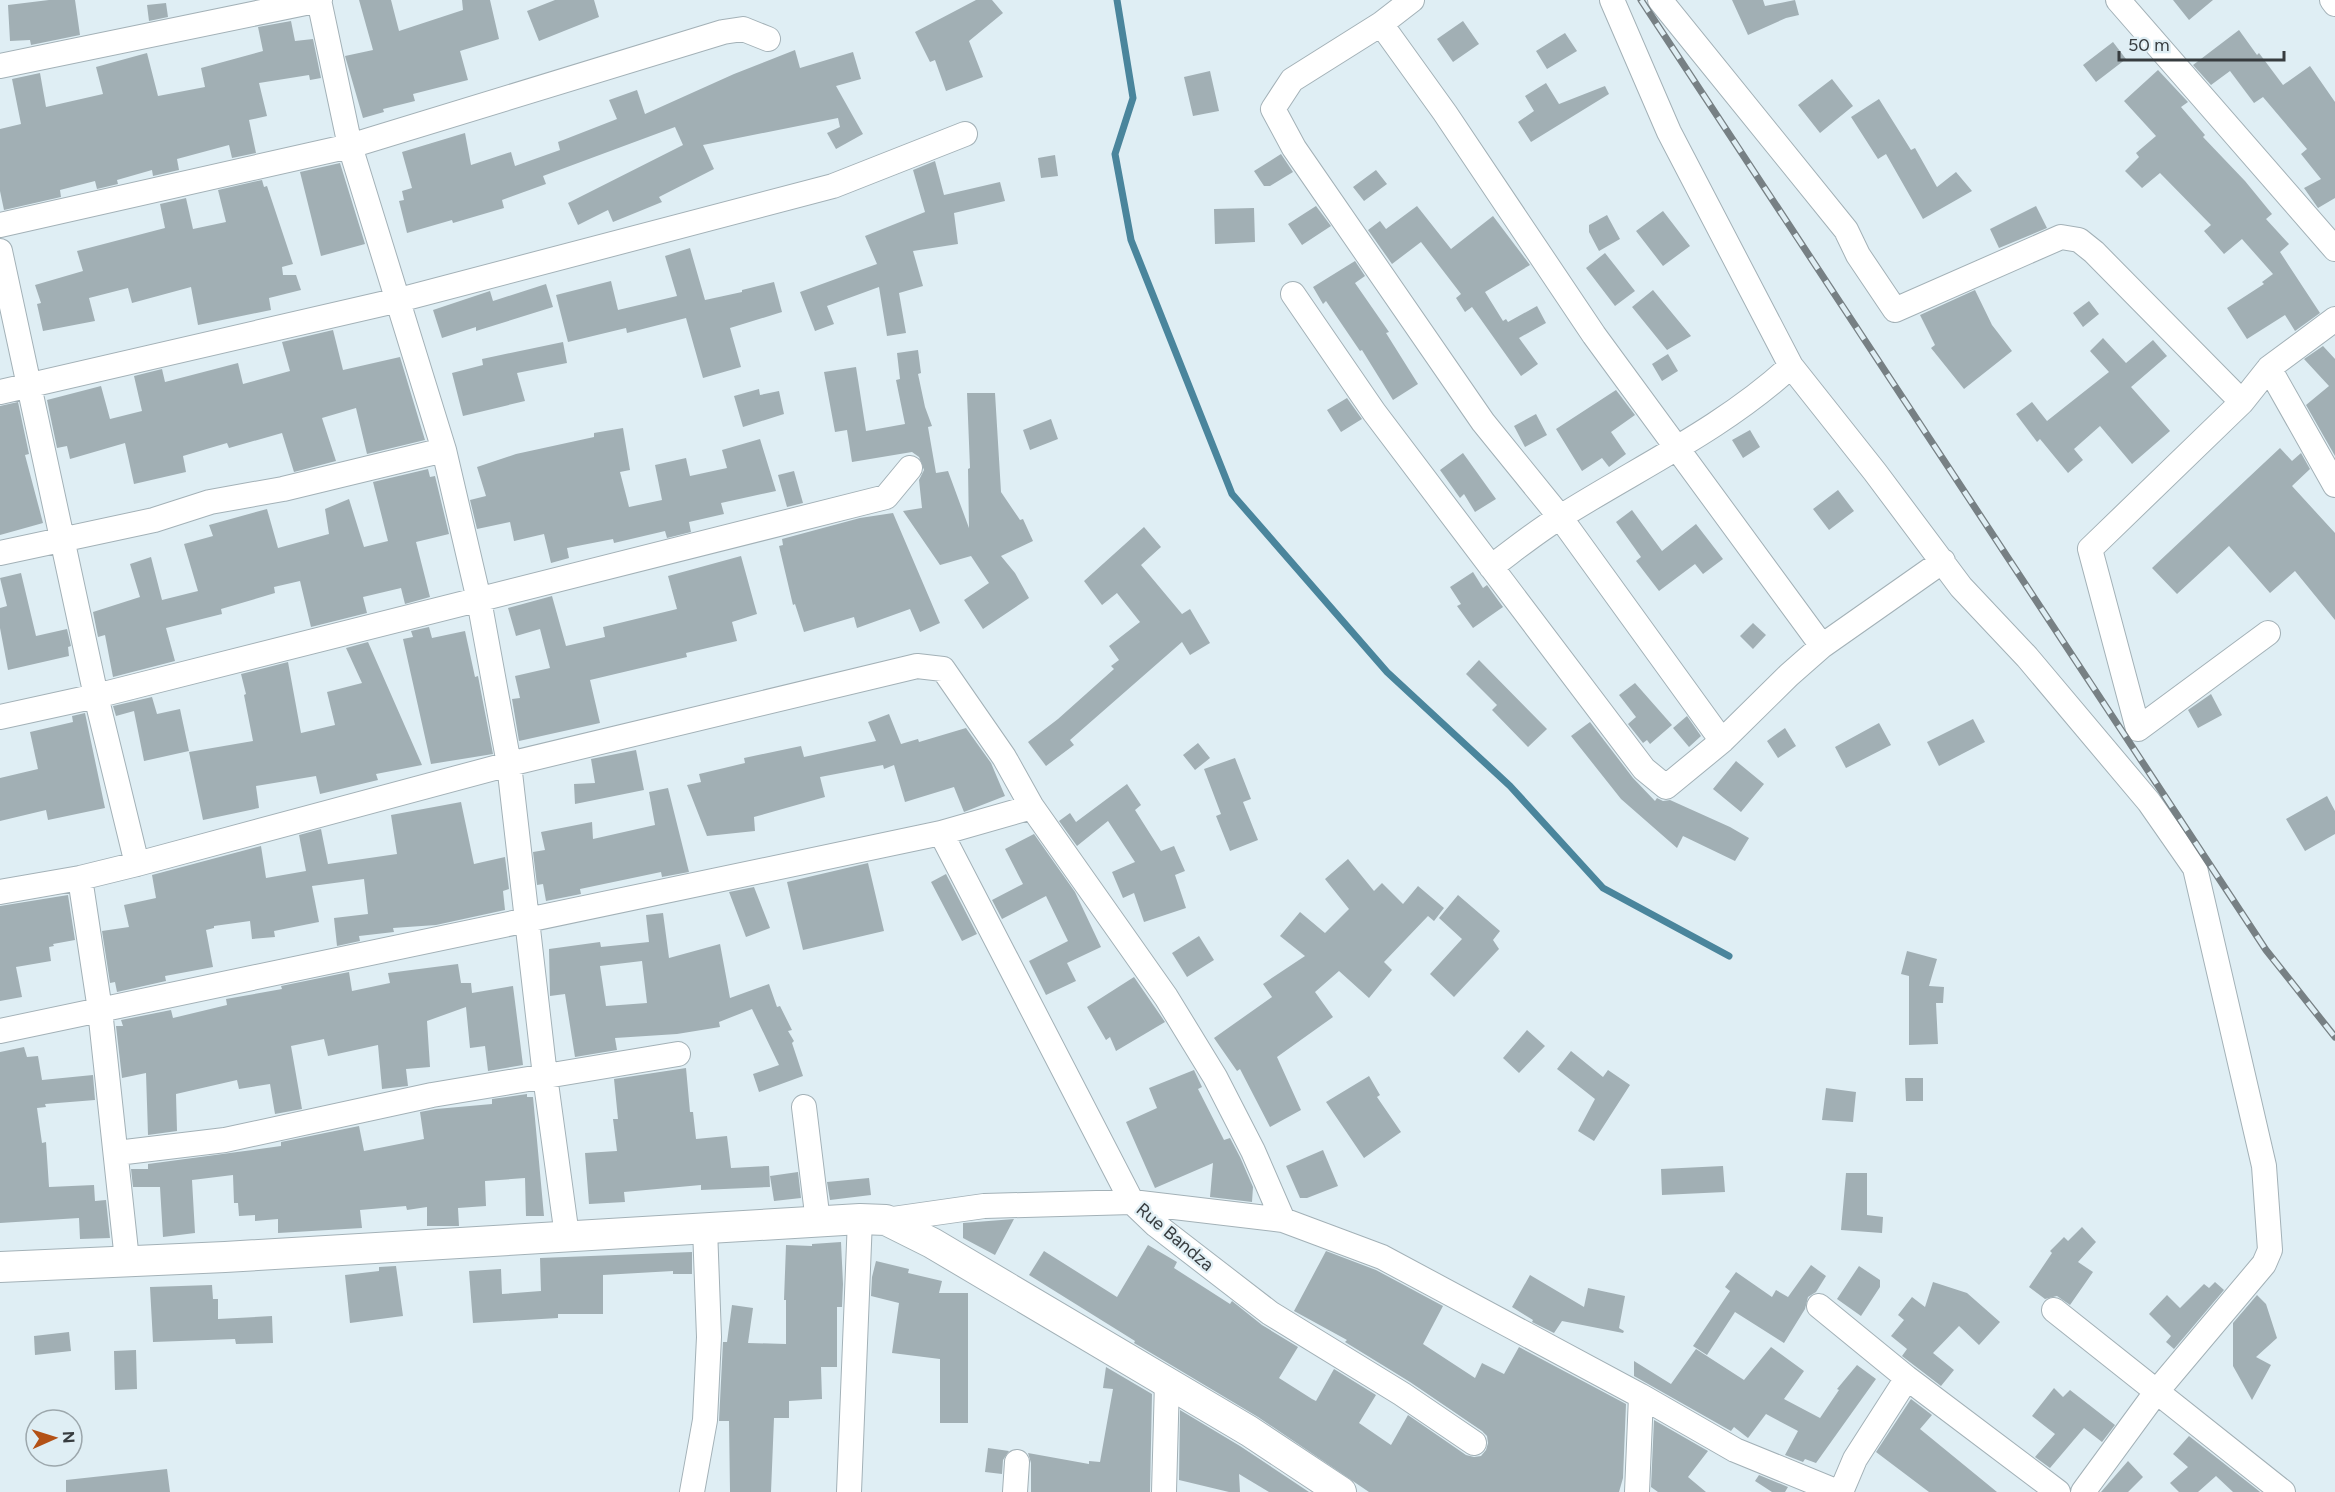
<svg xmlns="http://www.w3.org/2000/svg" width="2335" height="1492" font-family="Figtree,sans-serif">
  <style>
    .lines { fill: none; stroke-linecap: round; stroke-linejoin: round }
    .stream { stroke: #4a859c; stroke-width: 7 }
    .building { fill: #a1afb4; fill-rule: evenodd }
    .minor-casing { stroke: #a3b1b7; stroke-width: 26 }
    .tertiary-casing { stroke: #a3b1b7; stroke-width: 32 }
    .minor { stroke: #fff; stroke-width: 24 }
    .tertiary { stroke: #fff; stroke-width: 30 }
    .rail-casing { stroke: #778084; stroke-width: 7 }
    .rail { stroke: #dfeef4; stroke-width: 4.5; stroke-dasharray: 14; stroke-linecap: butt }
    .labels { text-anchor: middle; stroke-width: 4.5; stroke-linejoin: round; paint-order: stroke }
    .street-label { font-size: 18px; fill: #373c3f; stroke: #dfeef4 }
  </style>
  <rect width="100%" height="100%" fill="#dfeef4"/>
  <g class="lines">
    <path class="stream" d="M1117 0 1133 98 1115 154 1131 240 1232 494 1387 672 1510 786 1603 888 1729 956"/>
  </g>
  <path class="building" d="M49 0H75L80 35 31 45 30 40 10 41 8 5Z
    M359 0H391L399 31 463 10 462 0H490L499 39 460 51 468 80 413 94 415 101 383 109 384 112 363 118 345 56 373 50Z
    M555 0H594L599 17 539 41 527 11Z
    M976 0H992L1003 13 969 41 983 77 946 91 935 60 930 62 915 32Z
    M1732 0H1763L1765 6 1795 0 1799 15 1786 18 1748 35Z
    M2173 0H2213L2189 20Z
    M166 3 168 17 149 21 147 5Z
    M291 21 295 41 313 39 321 78 310 80 309 75 259 83 267 116 249 120 256 153 232 158 229 145 177 159 179 170 153 176 152 170 117 180 118 184 97 189 95 181 60 190 61 197 4 210 0 191V129L21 124 12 79 40 73 46 107 103 94 96 67 147 53 158 96 205 87 201 68 263 51 258 27Z
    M1463 21 1479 44 1453 62 1437 39Z
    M2239 30 2257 55 2259 53 2283 85 2310 66 2335 102V198L2318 208 2304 188 2321 179 2301 154 2307 149 2263 97 2254 103 2230 71 2211 85 2193 65Z
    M1565 33 1577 51 1547 69 1536 51Z
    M2113 42 2126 59 2096 82 2083 65Z
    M795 50 800 68 853 52 861 79 836 86 863 134 836 149 827 133 840 127 838 118 703 145 714 169 659 197 662 202 613 222 608 210 578 225 568 203 683 145 675 127 543 176 546 184 502 200 504 208 453 223 452 220 407 233 399 201 404 200 402 191 412 188 402 152 465 133 471 165 511 152 515 166 560 150 558 142 617 119 609 100 637 90 645 114 734 74Z
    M2158 70 2188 102 2181 107 2205 135 2203 137 2245 181 2272 214 2266 219 2289 244 2280 252 2320 313 2295 331 2285 315 2247 339 2227 308 2264 284 2262 282 2273 274 2242 239 2224 254 2204 231 2211 225 2160 173 2142 188 2125 171 2139 157 2136 153 2156 136 2124 101Z
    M1210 71 1219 111 1193 116 1184 77Z
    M1832 79 1853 106 1820 133 1798 105Z
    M1546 83 1559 104 1605 86 1609 94 1531 142 1518 122 1534 111 1525 96Z
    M1879 99 1911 150 1915 148 1937 187 1956 172 1972 191 1923 219 1886 154 1878 159 1851 117Z
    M1281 154 1293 172 1270 186H1264L1254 171Z
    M1055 155 1058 176 1041 178 1038 158Z
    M935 161 944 195 1000 182 1005 201 954 213 958 244 913 251 923 286 899 293 906 333 887 336 879 287 827 306 834 324 815 331 800 292 877 264 865 236 925 212 913 170Z
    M340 163 365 244 321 256 300 172Z
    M1376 170 1387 184 1364 201 1353 187Z
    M262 180 264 187 267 186 293 264 282 267 283 275H296L301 290 269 298 271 310 198 325 191 287 132 303 128 288 89 298 95 321 43 331 37 304 41 303 35 285 83 271 77 251 165 228 160 204 186 198 193 229 226 222 218 190Z
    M1316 206 1331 226 1302 245 1288 224Z
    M1417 206 1451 249 1493 216 1530 265 1485 292 1503 321 1506 319 1508 322 1537 306 1546 323 1519 338 1538 364 1521 376 1472 307 1465 312 1456 298 1461 294 1421 242 1392 264 1368 230 1380 221 1386 229Z
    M2036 206 2047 228 1999 248 1990 229Z
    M1254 208 1255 242 1215 244 1214 209Z
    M1663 211 1690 246 1663 266 1636 231Z
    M1607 215 1620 239 1599 251 1589 232V225Z
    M690 248 705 300 742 292V290L774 282 782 312 730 328 741 367 703 378 686 318 627 333 626 328 568 342 556 295 611 281 618 310 677 296 665 256Z
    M1605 253 1635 291 1615 306 1586 268Z
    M1355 261 1365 276 1355 283 1389 332 1386 333 1418 384 1393 400 1362 350 1360 351 1326 301 1323 304 1313 287Z
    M546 284 553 307 476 331V327L442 338 433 310 490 291 493 301Z
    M1653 290 1691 336 1667 350 1632 307Z
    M1975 290 1992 325 2012 351 1964 389 1931 348 1935 345 1920 315Z
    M2089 301 2099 314 2083 327 2073 313Z
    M333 330 343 370 400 357 425 440 367 454 356 408 322 418 336 461 294 472 282 433 229 448 227 443 183 456 186 472 134 484 125 443 70 459 67 446 57 448 47 400 101 386 110 419 142 411 134 376 162 369 165 382 238 363 243 384 290 371 282 342Z
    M2103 338 2126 363 2153 340 2167 356 2131 387 2170 431 2132 464 2100 426 2074 449 2083 460 2068 473 2040 439 2037 442 2016 414 2032 402 2047 421 2109 372 2090 351Z
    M563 342 567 363 517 373 525 401 463 416 452 373 483 365 482 359Z
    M2323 346 2335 359V456L2306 405 2329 386 2304 359Z
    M918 350 921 373 918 374 925 407 932 426 928 427 936 473 948 471 969 528 968 469 970 468 967 393H995L1001 492 1020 520 1023 519 1033 541 1001 556 1015 573 1029 598 983 629 964 600 989 583 971 556 940 565 903 511 922 508 919 480 924 470 919 457 912 452 852 462 847 430 835 432 824 372 856 367 866 431 905 424 896 380 900 379 897 353Z
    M1668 354 1678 371 1662 381 1652 364Z
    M759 389 760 395 779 391 784 414 743 427 734 396Z
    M1616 390 1635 415 1611 432 1626 454 1609 467 1602 458 1582 471 1556 429Z
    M1347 398 1362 419 1341 432 1327 410Z
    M18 402 29 454 25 455 43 523 0 535V406Z
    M1536 414 1547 435 1525 447 1514 426Z
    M1051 419 1058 439 1030 450 1023 430Z
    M623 428 630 470 620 472 629 507 662 500 655 465 686 458 690 476 727 468 722 450 760 439 776 491 721 503 724 514 689 522 691 532 667 538 665 531 614 543 613 539 567 548 569 558 551 563 544 534 514 541 510 522 477 529 470 500 486 496 477 467 516 454 594 437V433Z
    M1750 430 1760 447 1743 458 1732 440Z
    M2280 448 2292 461 2301 453 2310 469 2292 486 2335 533V620L2295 571 2270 593 2229 546 2177 594 2152 568Z
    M1463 453 1496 499 1475 512 1464 494 1460 498 1440 470Z
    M428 469 430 477 435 476 449 534 416 542 430 597 405 604 401 588 363 597 367 613 311 627 300 581 274 587 275 593 221 609 222 614 166 628 175 661 113 677 105 635 98 637 93 612 140 597 130 564 151 557 162 600 198 591 184 544 213 536 209 525 267 509 278 548 329 534 325 509 349 499 364 547 388 541 373 482Z
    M794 471 803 503 787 507 778 475Z
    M1838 490 1854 511 1829 530 1813 509Z
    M1632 510 1662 551 1696 524 1723 559 1703 574 1695 564 1659 591 1636 561 1641 557 1616 522Z
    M893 513 940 623 920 632 910 609 857 628 854 617 804 632 795 604 793 605 779 546 783 545 782 539 860 518Z
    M1144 527 1161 547 1141 565 1182 614 1190 609 1210 643 1190 655 1182 642 1070 740 1074 745 1046 766 1028 742 1058 719 1114 669 1111 666 1119 660 1109 646 1140 622 1117 593 1102 605 1084 581Z
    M741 556 757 614 732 622 737 641 686 653 687 657 590 680 600 723 519 741 512 699 520 698 515 676 550 668 540 629 516 636 508 608 552 596 566 646 605 637 603 627 677 609 668 576Z
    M1473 572 1483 588 1487 585 1503 607 1473 628 1457 606 1461 604 1450 587Z
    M21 573 36 636 67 629 71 646 68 647 69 656 8 670 0 628V608L7 606 0 578Z
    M1753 623 1766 635 1753 649 1740 636Z
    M429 627 432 638 465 631 475 677 478 676 493 754 431 764 403 639 413 637 411 631Z
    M368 642 422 765 376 774 378 780 320 794 316 776 256 786 259 808 203 820 189 752 253 741 244 695 246 694 241 674 288 662 301 733 335 725 327 692 362 683 346 648Z
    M1479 660 1547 729 1528 747 1492 710 1497 705 1466 674Z
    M1635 683 1672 725 1650 744 1647 740 1643 743 1628 724 1636 717 1619 695Z
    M2211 694 2222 715 2198 728 2188 710Z
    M152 697 157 714 180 709 189 751 144 761 134 711 116 716 113 706Z
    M85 713 105 808 48 820 46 810 0 821V778L38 769 30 732 73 722 72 716Z
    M889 714 901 744 918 739 919 742 966 728 991 763 1005 796 964 812 954 787 905 802 894 765 884 769 883 765 820 777 825 797 754 817 755 831 707 836 687 785 701 782 699 774 745 763 744 758 801 746 804 757 876 741 868 722Z
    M1687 716 1701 736 1689 747 1673 728Z
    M1973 719 1985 742 1939 766 1927 742Z
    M1590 722 1633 778 1655 801 1657 798 1663 801 1670 800 1730 827 1749 838 1735 861 1683 836 1677 848 1621 799 1571 736Z
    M1879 723 1891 745 1846 768 1835 747Z
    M1785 728 1796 746 1778 758 1767 741Z
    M1198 743 1210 758 1195 770 1183 755Z
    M636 750 644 790 575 804 574 784 595 783 591 759Z
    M1235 758 1251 799 1243 802 1258 840 1230 851 1216 816 1221 814 1204 769Z
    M1736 761 1764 784 1741 812 1713 789Z
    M1127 784 1141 805 1135 810 1161 851 1174 846 1185 871 1175 875 1186 908 1144 922 1134 893 1123 898 1112 872 1135 862 1108 821 1077 846 1059 821 1070 813 1076 822Z
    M668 788 689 872 662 877 661 872 580 889 581 894 546 901 543 884 537 885 533 852 545 850 541 832 592 822 593 839 655 825 649 792Z
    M2327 796 2335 811V834L2305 851 2286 819Z
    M461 802 474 864 505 857 509 889 503 891 505 910 436 925 393 928 394 932 359 936 360 941 337 946 334 918 368 914 364 879 312 886 319 922 274 931 275 937 252 939 250 921 214 926V928L206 930 213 967 165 976 166 981 117 992 115 982 110 983 102 931 129 927 124 905 156 898 152 875 261 846 266 878 306 871 299 835 321 829 328 864 397 854 391 815Z
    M1034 834 1075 892 1101 947 1067 963 1076 981 1046 995 1029 961 1068 941 1046 896 1002 919 992 900 1023 884 1005 849Z
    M1348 859 1374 891 1382 883 1403 904 1418 886 1444 908 1434 921 1428 916 1384 962 1392 970 1369 998 1339 971 1315 992 1333 1017 1277 1057 1301 1110 1270 1127 1240 1069 1237 1071 1214 1038 1272 997 1263 984 1305 956 1280 936 1300 912 1325 933 1349 909 1325 879Z
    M868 863 884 931 803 950 787 882Z
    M946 874 977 934 962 941 931 882Z
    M754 887 770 928 746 937 729 892Z
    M68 895 75 940 53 944 54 946 49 947 51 961 16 967 22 997 0 1001V906Z
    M1458 895 1500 931 1493 940 1499 949 1454 997 1430 974 1462 939 1439 918Z
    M663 913 669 958 720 944 730 998 769 984 777 1007 780 1006 792 1030 788 1031 794 1041 792 1043 803 1076 759 1092 753 1074 779 1065 752 1009 719 1022 720 1027 677 1034 615 1038 617 1050 575 1057 565 994 550 996 549 949 600 942 601 947 649 942 646 915ZM642 961 647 1003 606 1006 600 966Z
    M1199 936 1214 960 1187 977 1172 953Z
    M1907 951 1937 959 1929 986 1944 987 1943 1003H1936L1938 1044 1909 1045V976L1901 974Z
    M458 964 461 983H471L472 993 513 986 523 1065 488 1071 485 1046 470 1048 466 1007 427 1021 430 1067 406 1069 408 1086 382 1089 378 1045 328 1056 324 1039 291 1046 302 1109 275 1114 270 1084 239 1089 237 1080 176 1094 177 1131 148 1135 146 1073 122 1078 116 1026H123L121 1020 171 1010 173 1018 227 1005 226 999 282 989 281 986 349 972 352 991 390 983 388 973Z
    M1134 977 1165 1022 1116 1051 1110 1037 1106 1040 1087 1007Z
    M1527 1030 1545 1046 1519 1073 1503 1058Z
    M24 1047 27 1057 38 1056 42 1080 93 1075 95 1100 45 1104 46 1107 37 1108 42 1143 46 1142 49 1187 94 1185 95 1201 106 1200 110 1238 80 1239 79 1218 0 1223V1052Z
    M1571 1051 1603 1077 1608 1070 1630 1085 1594 1141 1578 1131 1595 1099 1557 1069Z
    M686 1068 690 1112H693L696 1139 727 1136 731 1168 769 1166 770 1187 701 1190V1185L624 1192 625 1202 589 1204 585 1153 617 1151 613 1119H618L614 1079Z
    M1194 1070 1202 1087 1198 1089 1224 1140 1230 1138 1240 1157 1253 1187 1252 1202 1210 1197 1213 1163 1155 1188 1126 1122 1157 1108 1149 1088Z
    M1369 1076 1380 1095 1377 1097 1401 1132 1364 1158 1326 1102Z
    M1905 1078H1923V1101H1906Z
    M1826 1088 1856 1092 1853 1122 1822 1120Z
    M527 1094V1097H533L544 1216H526L525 1178 485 1181 486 1206 458 1208 459 1226H427V1207L407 1210 406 1206 360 1210 362 1228 278 1233V1219L255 1221V1215L239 1216 238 1203H234L233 1175 192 1180 195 1233 163 1237 160 1187H133L131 1169H148V1164L281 1146V1142L359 1126 364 1151 424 1139 420 1112 436 1109 492 1104V1099Z
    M1323 1150 1338 1186 1307 1198H1300L1286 1166Z
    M1723 1166 1725 1192 1662 1195 1661 1169Z
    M798 1172 801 1198 774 1201 770 1176Z
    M1846 1173H1867V1215L1883 1217 1882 1233 1841 1230Z
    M869 1178 871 1195 830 1200 827 1182Z
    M1014 1219 995 1255 963 1238V1223Z
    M2082 1227 2096 1242 2078 1262 2093 1272 2070 1305 2057 1296 2045 1299 2029 1287 2052 1253 2050 1251 2064 1237 2068 1241Z
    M841 1242 843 1284 842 1307H837V1367H821L822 1399 789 1401V1418H774L771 1492H730L729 1421H719L723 1342H727L732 1305 753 1308 748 1343 786 1344V1300H784L786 1245 812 1246V1244Z
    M1148 1245 1177 1262 1174 1268 1230 1304 1232 1301 1262 1325 1298 1347 1279 1378 1312 1399 1316 1401 1334 1369 1376 1395 1359 1423 1391 1445 1408 1415 1466 1455 1474 1457 1481 1456 1486 1450 1488 1443 1487 1436 1482 1431 1410 1382 1345 1342 1347 1340 1294 1311 1326 1251 1376 1270 1443 1306 1423 1344 1475 1378 1482 1363 1504 1374 1519 1347 1626 1404 1623 1478 1619 1492H1369L1258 1417 1141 1347 1134 1343 1135 1341 1029 1275 1044 1251 1117 1297Z
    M692 1252V1274H673V1271L603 1275V1314H558V1318L473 1323 469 1271 501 1269 502 1294 541 1291 540 1258Z
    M876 1261 909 1269 908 1273 942 1281 939 1293H968V1423H940V1359L892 1353 899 1303 871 1296 872 1277Z
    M1811 1265 1826 1276 1816 1292 1808 1297 1805 1309 1784 1343 1735 1312 1707 1355 1693 1346 1730 1291 1725 1287 1736 1272 1772 1297 1776 1290 1788 1297Z
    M396 1266 403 1316 350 1323 345 1275 379 1271V1267Z
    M1859 1266 1880 1280V1287L1861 1316 1837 1299Z
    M1530 1275 1584 1307 1588 1288 1625 1296 1619 1328 1624 1331 1623 1333 1562 1321 1554 1333 1532 1322 1533 1320 1512 1307Z
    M1933 1282 1967 1293 2000 1322 1979 1345 1959 1326 1933 1353 1954 1370 1941 1386 1902 1356 1907 1349 1891 1336 1904 1320 1898 1315 1912 1297 1925 1307Z
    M2215 1282 2224 1290 2174 1349 2166 1342 2171 1336 2149 1314 2167 1295 2180 1308 2204 1284 2209 1288Z
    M212 1285 213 1299H218V1319L272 1316 273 1343 236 1344 235 1339 153 1342 150 1287Z
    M2257 1295 2266 1304 2277 1338 2256 1357 2271 1365 2252 1400 2233 1366V1323Z
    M69 1332 71 1351 35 1355 34 1336Z
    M1771 1347 1804 1371 1784 1399 1820 1418 1839 1390 1837 1389 1857 1365 1876 1379 1816 1463 1805 1459 1803 1462 1785 1455 1798 1431 1766 1414 1748 1438 1734 1427 1731 1431 1634 1376V1361L1671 1384 1696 1349 1744 1380Z
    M136 1350 137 1389 115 1390 114 1351Z
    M1106 1367 1152 1394 1150 1492H1031V1463L1028 1453 1089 1464V1461L1100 1462 1113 1389 1103 1388Z
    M2054 1388 2063 1397 2070 1390 2115 1425 2102 1442 2084 1428 2050 1468 2035 1457 2055 1434 2032 1416Z
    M1911 1399 1932 1415 1920 1429 1997 1492H1929L1876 1452Z
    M1180 1410 1240 1446 1309 1492H1269L1239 1474 1240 1492H1229L1179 1480Z
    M1654 1420 1708 1451 1688 1477 1706 1492H1658L1651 1487Z
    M2189 1436 2259 1491 2260 1492H2233L2216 1476 2198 1492H2179L2170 1483 2188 1467 2173 1454Z
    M988 1448 1009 1451 1003 1460 1002 1474 985 1472Z
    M2128 1461 2143 1477 2128 1492H2101Z
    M167 1469 170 1492H66V1480Z
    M1759 1475 1788 1487 1785 1492H1772L1755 1481Z"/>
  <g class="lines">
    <g class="minor-casing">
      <path id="minor" d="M319 0 350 146 444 450 479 600 509 764 545 1076 567 1236
        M1412 0 1381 24 1292 80 1273 109 1294 148 1483 422 1560 517 1722 741
        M1612 0 1669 132 1791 366 1875 472 1961 587 2027 657 2149 802 2195 868 2264 1166 2270 1250 2264 1264 2157 1391 2083 1492
        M1660 0 1846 230 1858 255 1895 310 2061 237 2079 240 2094 252 2242 402
        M2118 0 2335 249
        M2332 0 2335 4
        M1381 24 1445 113 1594 335 1822 646
        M0 66 320 0
        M0 225 350 146 723 32 743 29 768 39
        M0 251 96 696 137 864
        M1293 294 1374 412 1644 769 1666 787 1722 741 1789 675 1822 646 1943 561
        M2269 368 2335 485
        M0 392 399 300 833 186 965 134
        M0 553 154 520 210 502 283 489 444 450
        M1491 567C1514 550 1537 531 1562 516 1638 468 1724 428 1791 366
        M2268 633 2138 729 2090 549 2242 402 2269 368 2335 319
        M0 717 96 696 886 497 910 468
        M941 833 1132 1202 1156 1225 1270 1313 1402 1394 1474 1443
        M80 878 100 1010 127 1260
        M0 892 80 878 137 864 509 764 917 666 943 669 1004 757 1032 807 1166 997 1215 1077 1253 1151 1283 1220
        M0 1031 941 833 1032 807
        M804 1107 818 1222
        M117 1153 225 1140 432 1095 678 1054
        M886 1220 984 1206 1132 1202 1283 1220 1382 1257 1641 1396 1735 1450 1838 1492
        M1819 1306 1907 1378 2058 1492
        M2054 1310 2283 1492
        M692 1492 705 1420 709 1337 705 1228
        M849 1492 860 1219
        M1015 1492 1017 1462
        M1164 1492 1167 1382
        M1637 1492 1641 1396
        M1841 1492 1855 1459 1907 1378"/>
    </g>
    <g class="tertiary-casing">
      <path id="tertiary" d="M0 1267 225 1257 860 1219 886 1220 932 1243 1249 1431 1341 1492"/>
    </g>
    <use href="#minor" class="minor"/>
    <use href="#tertiary" class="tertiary"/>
    <g class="rail-casing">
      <path id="rail" d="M1641 0 2266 950 2335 1037"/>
    </g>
    <use href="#rail" class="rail"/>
  </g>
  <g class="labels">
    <g class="street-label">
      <text transform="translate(1175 1237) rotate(40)" y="6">Rue Bandza</text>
    </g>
  </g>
  <g transform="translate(54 1438) rotate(87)"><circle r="28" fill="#dfeef4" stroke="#9ca7ac" stroke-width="1.5"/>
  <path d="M0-4.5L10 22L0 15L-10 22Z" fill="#b35116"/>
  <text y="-9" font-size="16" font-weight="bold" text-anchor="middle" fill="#373c3f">N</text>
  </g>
  <path d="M2119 51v9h165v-9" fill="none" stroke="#373c3f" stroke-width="3"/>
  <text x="2128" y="51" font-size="18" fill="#373c3f" stroke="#dfeef4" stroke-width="4.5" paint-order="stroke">50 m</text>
</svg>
